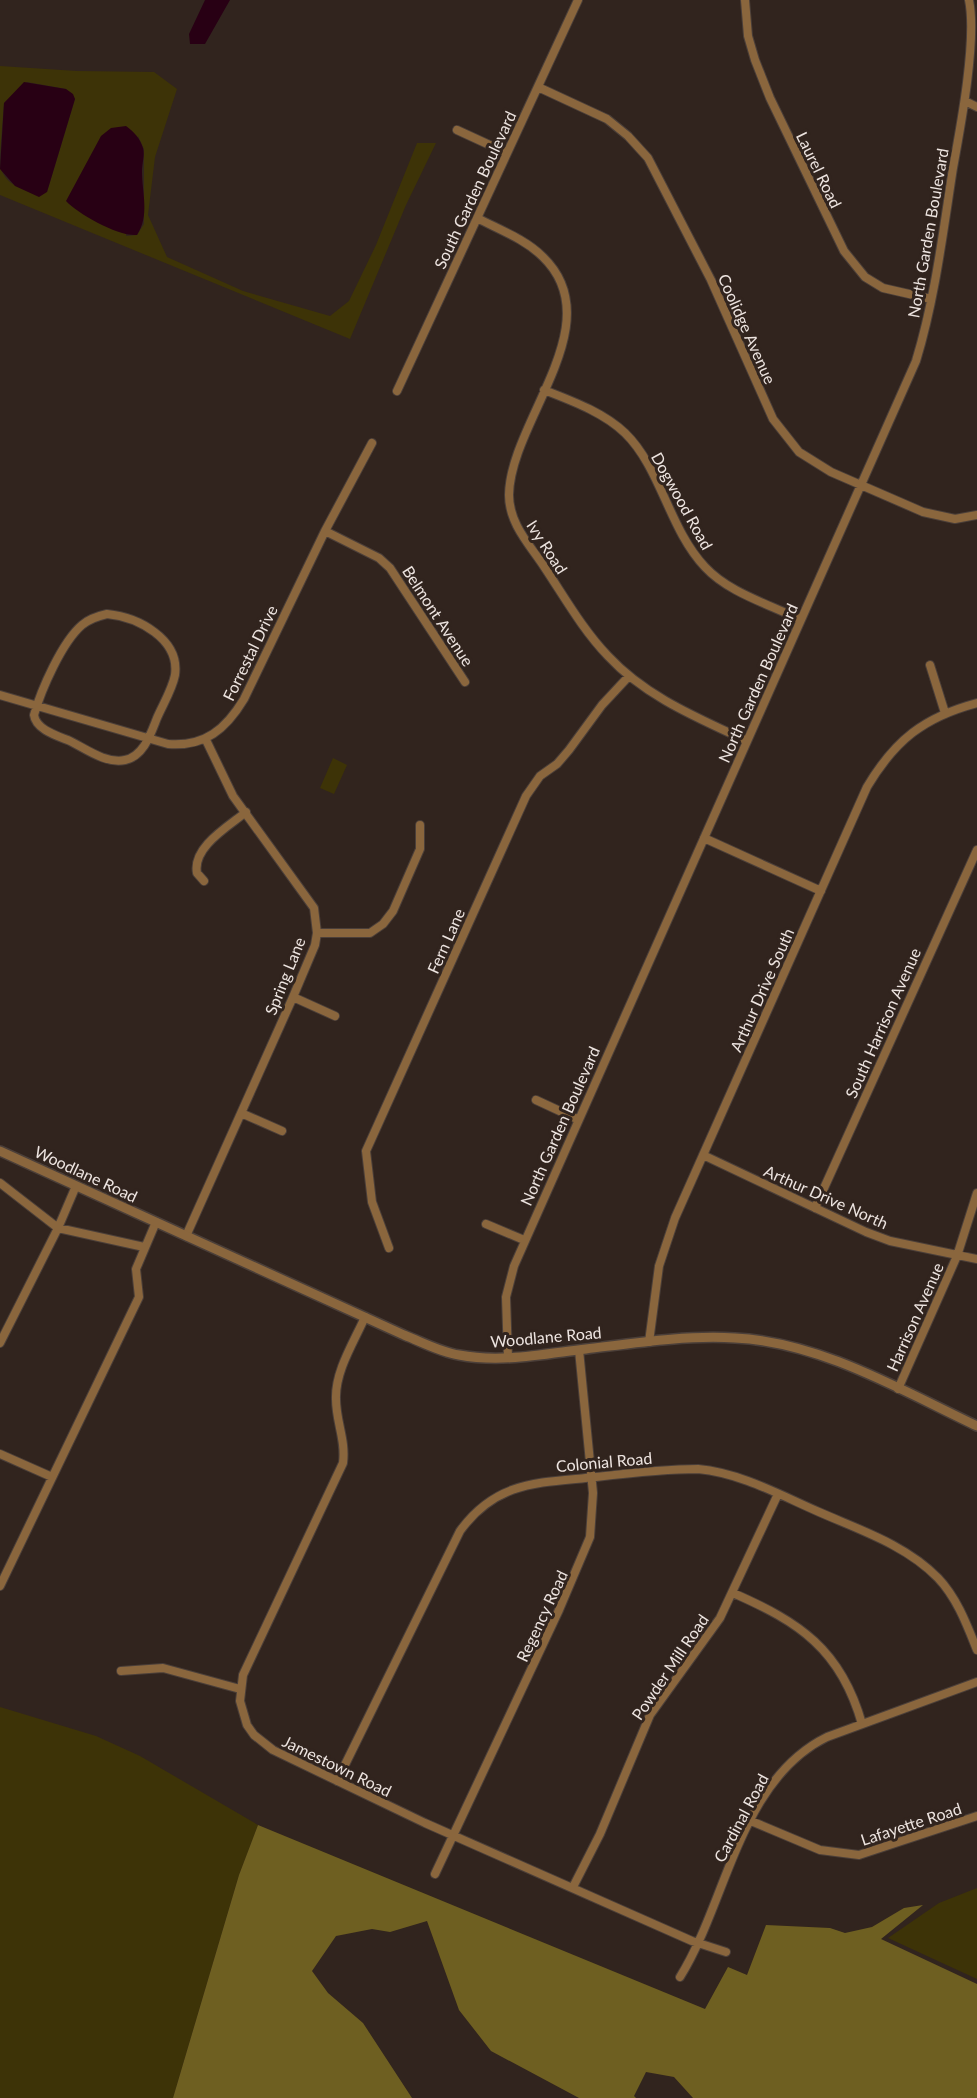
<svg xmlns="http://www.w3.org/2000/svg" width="977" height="2098" font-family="Lato,sans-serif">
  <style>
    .green { fill: #3d3307; fill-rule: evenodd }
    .forest { fill: #6e5f21 }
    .water { fill: #280014 }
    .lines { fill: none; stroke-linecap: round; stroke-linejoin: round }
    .minor-casing { stroke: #4b3f39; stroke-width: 10 }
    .tertiary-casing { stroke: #4b3f39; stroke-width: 12 }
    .minor { stroke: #8a663d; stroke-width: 8 }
    .tertiary { stroke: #8a663d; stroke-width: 9 }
    .labels { text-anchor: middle; stroke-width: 6; stroke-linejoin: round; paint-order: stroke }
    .street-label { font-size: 16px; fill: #ede4e0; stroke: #31241e }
  </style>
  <rect width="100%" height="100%" fill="#31241e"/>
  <path class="green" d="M0 66 77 71 154 72 177 89 155 157 148 215 167 257 243 291 330 316 349 301 376 245 417 143H436L406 205 350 339 0 195V167C8 189 26 190 47 192L75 99 66 89 27 82 4 103 0 154ZM138 136 144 149V224L137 235 126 236Z
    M333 758 347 765 334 794 320 788Z
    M0 1707 96 1736 140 1756 258 1825 239 1875 173 2098H0Z
    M977 1888V1979L888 1938 939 1903Z"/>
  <path class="forest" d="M258 1825 705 2009 728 1967 747 1975 766 1925 830 1928 845 1933 872 1927 904 1908 923 1905 881 1939 977 1984V2098H693L674 2077 646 2072 634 2096 636 2098H579L491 2051 459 2010 427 1921 390 1932 372 1929 336 1936 312 1971 328 1993 363 2023 412 2098H173L239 1875Z"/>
  <path class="water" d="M205 0H230L205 44H190L189 34Z
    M24 82 66 89 73 94 75 99 47 192 39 197 15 186 0 169 4 103Z
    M126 126C134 132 140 138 143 148 145 155 142 163 142 171 142 194 150 215 137 235 119 237 78 214 66 201L101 136 111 128Z"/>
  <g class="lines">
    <g class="minor-casing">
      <path id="minor" d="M745 0 748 36 755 60 770 98 844 251 865 277 883 288 931 299
        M538 87 607 119 628 136 648 158 711 280 773 419 799 452 831 472 923 512 955 519 977 515
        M965 101 977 107
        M457 130 507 153
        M477 218C500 230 525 239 543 257 612 324 510 421 509 495 509 524 530 545 545 568 565 598 583 630 608 656 646 697 698 718 747 741
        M544 390C572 401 603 412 625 433 661 468 669 529 705 567 729 593 769 604 801 620
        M397 391 578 0
        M325 531 379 558 390 568 465 682
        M107 614C138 617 180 639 175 675 172 690 163 704 157 718 151 733 144 756 125 760 106 764 86 749 70 741 58 736 36 730 34 715 41 690 62 642 82 625 89 619 98 616 107 614Z
        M930 665 945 713
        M0 695 168 744C205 747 226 729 244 699L325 531 372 443
        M704 838 821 891
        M204 881 197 873C192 847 229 826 246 812
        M317 933H370L383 924 393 911 420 849V825
        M293 997 335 1016
        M536 1100 577 1119
        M241 1113 282 1131
        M703 1155 866 1232 890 1241 977 1259
        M0 1183 58 1228 144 1247
        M815 1208 977 850
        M486 1224 524 1240
        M186 1236 293 997 315 945 317 933 314 908 233 796 206 740
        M389 1248 372 1202 366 1151 526 796 540 776 557 764 569 750 602 705 629 676
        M365 1317C354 1342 335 1371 336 1399 336 1422 346 1440 343 1463L243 1675 240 1701 247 1725 254 1735 273 1750 425 1823 692 1941 726 1952
        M649 1342 659 1266 675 1218 867 787C895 740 924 717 977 703
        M0 1343 58 1228 76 1186
        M508 1358 506 1297 514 1266 916 361C935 299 943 232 953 168 961 125 977 39 969 0
        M898 1389 957 1256 977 1193
        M0 1454 52 1477
        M0 1586 139 1297 136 1269 156 1222
        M733 1593C799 1622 841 1649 862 1724
        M121 1671 163 1668 240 1689
        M337 1781 460 1531C497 1480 540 1483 596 1477 630 1473 664 1469 698 1469 741 1473 780 1495 819 1512 860 1530 906 1545 938 1578 957 1598 967 1625 977 1650
        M751 1821 820 1850 859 1855 977 1816
        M435 1874 559 1610 590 1537 593 1493 579 1350
        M573 1887 600 1834 650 1715 720 1618 778 1494
        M680 1977C727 1902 739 1780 827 1737L977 1682"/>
    </g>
    <g class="tertiary-casing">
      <path id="tertiary" d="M0 1151 404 1335C422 1342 440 1352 459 1355 501 1363 544 1354 586 1349 635 1343 686 1335 735 1338 820 1342 901 1390 977 1426"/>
    </g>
    <use href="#minor" class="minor"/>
    <use href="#tertiary" class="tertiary"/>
  </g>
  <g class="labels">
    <g class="street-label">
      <text transform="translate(819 170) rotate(64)" y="6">Laurel Road</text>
      <text transform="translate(475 190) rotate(-65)" y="6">South Garden Boulevard</text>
      <text transform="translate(928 233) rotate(-80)" y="6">North Garden Boulevard</text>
      <text transform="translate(747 329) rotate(66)" y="6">Coolidge Avenue</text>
      <text transform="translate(682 501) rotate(61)" y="6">Dogwood Road</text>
      <text transform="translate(547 547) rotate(57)" y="6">Ivy Road</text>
      <text transform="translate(438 616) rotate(57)" y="6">Belmont Avenue</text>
      <text transform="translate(250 653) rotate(-64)" y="6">Forrestal Drive</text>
      <text transform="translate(758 683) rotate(-66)" y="6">North Garden Boulevard</text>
      <text transform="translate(446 941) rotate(-66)" y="6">Fern Lane</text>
      <text transform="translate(285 976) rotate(-68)" y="6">Spring Lane</text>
      <text transform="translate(762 990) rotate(-66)" y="6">Arthur Drive South</text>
      <text transform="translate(883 1023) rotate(-66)" y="6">South Harrison Avenue</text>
      <text transform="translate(560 1126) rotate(-66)" y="6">North Garden Boulevard</text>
      <text transform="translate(86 1174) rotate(25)" y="6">Woodlane Road</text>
      <text transform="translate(826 1197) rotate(24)" y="6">Arthur Drive North</text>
      <text transform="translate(915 1317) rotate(-66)" y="6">Harrison Avenue</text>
      <text transform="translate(546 1337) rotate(-5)" y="6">Woodlane Road</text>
      <text transform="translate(604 1462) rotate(-5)" y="6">Colonial Road</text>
      <text transform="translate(542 1616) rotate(-65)" y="6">Regency Road</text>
      <text transform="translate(670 1667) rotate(-56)" y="6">Powder Mill Road</text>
      <text transform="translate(337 1766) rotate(26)" y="6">Jamestown Road</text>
      <text transform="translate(741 1818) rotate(-62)" y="6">Cardinal Road</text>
      <text transform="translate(911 1824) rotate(-18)" y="6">Lafayette Road</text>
    </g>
  </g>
</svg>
